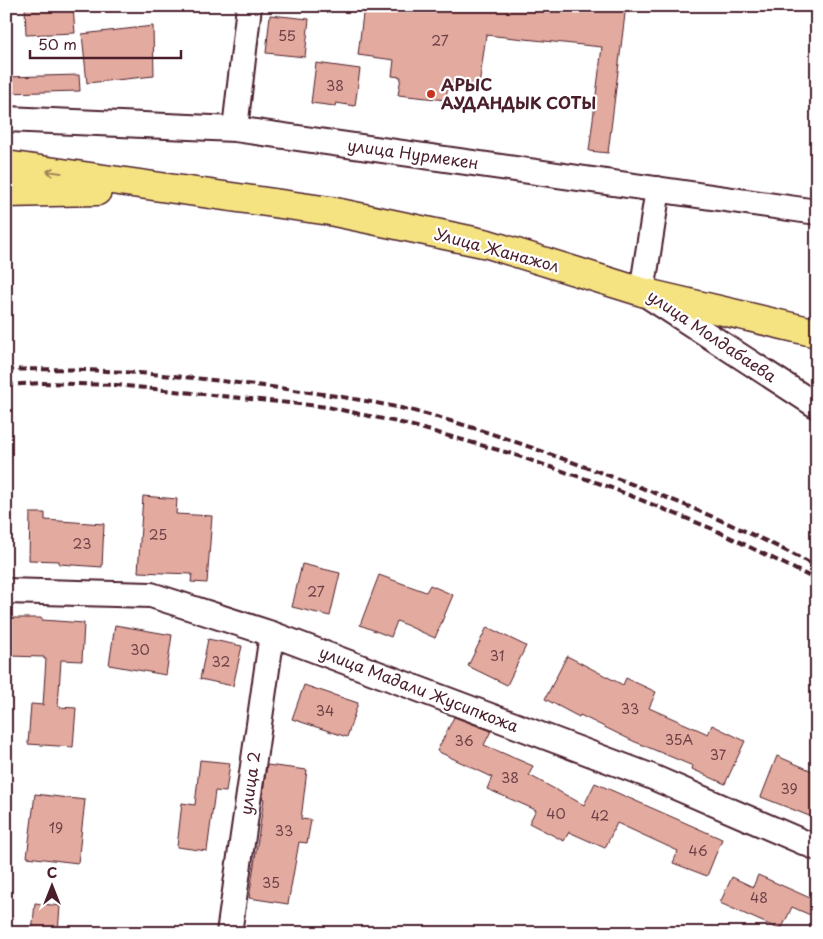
<svg xmlns="http://www.w3.org/2000/svg" width="823" height="939" font-family="'Playpen Sans',sans-serif">
  <style>
    .building { fill: #e3aa9f; stroke: #4a1f2b }
    .lines { fill: none; stroke-linecap: round; stroke-linejoin: round }
    .minor-casing { stroke: #4a1f2b; stroke-width: 28 }
    .major-casing { stroke: #4a1f2b; stroke-width: 31 }
    .minor { stroke: #fff; stroke-width: 24 }
    .major { stroke: #f5e382; stroke-width: 28 }
    .rail { stroke: #4a1f2b; stroke-width: 4; stroke-dasharray: 8 4; stroke-linecap: butt }
    .oneway { stroke: #a08156 }
    .poi-dot { fill: #c8321e; stroke: #fff; stroke-width: 2 }
    .labels { text-anchor: middle; stroke-width: 4.5; stroke-linejoin: round; paint-order: stroke }
    .number-label { font-size: 14px; fill: #704248 }
    .poi-label { font-size: 16px; font-weight: bold; fill: #4a1f2b; stroke: #fff; text-anchor: start }
    .street-label { font-size: 16px; fill: #4a1f2b; stroke: #fff }
  </style>
  <rect width="100%" height="100%" fill="#fff"/>
  <filter id="ink" filterUnits="userSpaceOnUse"><feTurbulence type="fractalNoise" baseFrequency=".02" numOctaves="2"/><feDisplacementMap in="SourceGraphic" scale="10" xChannelSelector="R" yChannelSelector="G"/><feConvolveMatrix kernelMatrix="1 2 1 2 8 2 1 2 1" color-interpolation-filters="sRGB"/></filter>
  <g filter="url(#ink)">
    <path class="building" d="M25 6H73L75 33 26 35Z
      M364 6H626L608 153 589 151 602 47 486 35 479 86 448 83 446 100 398 95 401 77 392 76 394 60 358 55Z
      M270 15 309 19 305 57 266 53Z
      M153 26 154 76 87 83 82 34Z
      M316 63 360 69 355 106 336 103 335 106 311 103Z
      M79 75 80 91 6 93V77Z
      M143 496 177 499 176 514 212 516 207 583 191 582 192 574 138 572Z
      M30 513H45V520L104 524 102 567 59 564V561L29 560Z
      M302 564 340 573 330 616 292 607Z
      M379 575 426 592 430 585 453 595 435 638 397 621 391 637 360 625Z
      M8 618H42V620L84 623 82 661 61 660 58 707 76 708 73 747 28 744 31 704 43 705 46 659H44V657L8 656Z
      M115 625 172 635 166 675 109 665Z
      M487 627 526 646 507 685 468 666Z
      M208 639 242 646 233 686 200 679Z
      M567 656 623 685 626 678 656 692 649 708 708 734 712 725 745 741 725 784 692 769 693 766 633 741 580 715 579 717 545 699Z
      M304 685 358 703 347 737 292 719Z
      M454 717 491 731 484 745 533 766 529 775 584 805 595 783 722 839 707 876 673 863 678 851 617 823 605 848 569 832 564 841 529 823 536 810 487 789 492 777 437 751Z
      M777 756 817 773V819L761 797Z
      M200 760 230 763 226 792 215 791 207 851 177 847 182 803 195 805Z
      M267 765 307 770 301 819 311 820 307 843 299 842 288 904 249 898 264 799 262 798Z
      M35 794 85 800 78 863 27 857Z
      M758 875 817 901V918L792 907 781 930 720 903 732 877 753 887Z
      M35 903 60 906 58 933H32Z"/>
    <g class="lines">
      <g class="minor-casing">
        <path id="minor" d="M6 119 235 129 817 212
          M235 129 249 6
          M658 189 642 292 817 406
          M6 591 151 595 272 634 650 776 817 848
          M229 933 272 634"/>
      </g>
      <g class="major-casing">
        <path id="major" d="M6 165 330 211 488 244 642 292 817 333
          M6 193 97 191"/>
      </g>
      <use href="#minor" class="minor"/>
      <use href="#major" class="major"/>
      <path class="rail" d="M6 370C78 367 150 373 222 381 286 389 351 396 414 411 470 425 525 445 580 465 661 494 741 526 817 567
        M6 385 41 383 116 385 328 407 406 424 509 453 604 485 713 529 817 580"/>
    </g>
    <defs><path id="oneway-shaft" d="M-6 0H5M1.5-3L5.5 0L1.5 3" fill="none" stroke-width="1.6" stroke-linecap="round" stroke-linejoin="round" transform="scale(1.25)"/></defs>
    <use class="oneway" href="#oneway-shaft" transform="translate(54 172) rotate(-172)"/>
  </g>
  <circle class="poi-dot" cx="431" cy="94" r="5"/>
  <g class="labels">
    <g class="number-label">
      <text x="287" y="41">55</text>
      <text x="440" y="46">27</text>
      <text x="335" y="91">38</text>
      <text x="158" y="540">25</text>
      <text x="82" y="549">23</text>
      <text x="316" y="597">27</text>
      <text x="140" y="655">30</text>
      <text x="497" y="661">31</text>
      <text x="221" y="667">32</text>
      <text x="630" y="714">33</text>
      <text x="325" y="716">34</text>
      <text x="679" y="745">35А</text>
      <text x="464" y="746">36</text>
      <text x="718" y="760">37</text>
      <text x="510" y="783">38</text>
      <text x="789" y="794">39</text>
      <text x="556" y="819">40</text>
      <text x="600" y="821">42</text>
      <text x="56" y="833">19</text>
      <text x="284" y="836">33</text>
      <text x="698" y="856">46</text>
      <text x="271" y="888">35</text>
      <text x="759" y="903">48</text>
    </g>
    <g class="poi-label">
      <text x="441" y="91">АРЫС<tspan x="441" dy="18">АУДАНДЫК СОТЫ</tspan></text>
    </g>
    <g class="street-label">
      <text transform="translate(413 154) rotate(8)" y="6">улица Нурмекен</text>
      <text transform="translate(497 250) rotate(15)" y="6">Улица Жанажол</text>
      <text transform="translate(712 336) rotate(34)" y="6">улица Молдабаева</text>
      <text transform="translate(419 689) rotate(21)" y="6">улица Мадали Жусипкожа</text>
      <text transform="translate(250 783) rotate(-82)" y="6">улица 2</text>
    </g>
  </g>
  <rect width="823" height="939" fill="none" stroke="#fff" stroke-width="25"/>
  <rect x="12" y="12" width="798" height="914" fill="none" stroke="#4a1f2b" stroke-width="2" filter="url(#ink)"/>
  <g transform="translate(52 886)" stroke="#ffffff" stroke-width="4" paint-order="stroke">
  <path d="M0-4L9 19L0 12L-9 19Z" fill="#4a1f2b"/>
  <text y="-8" font-size="14" font-weight="bold" text-anchor="middle" fill="#4a1f2b">С</text>
  </g>
  <path d="M30 50v8h151v-8" fill="none" stroke="#4a1f2b" stroke-width="2.5"/>
  <text x="38" y="50" font-size="15" fill="#4a1f2b" stroke="#ffffff" stroke-width="4" paint-order="stroke">50 m</text>
</svg>
